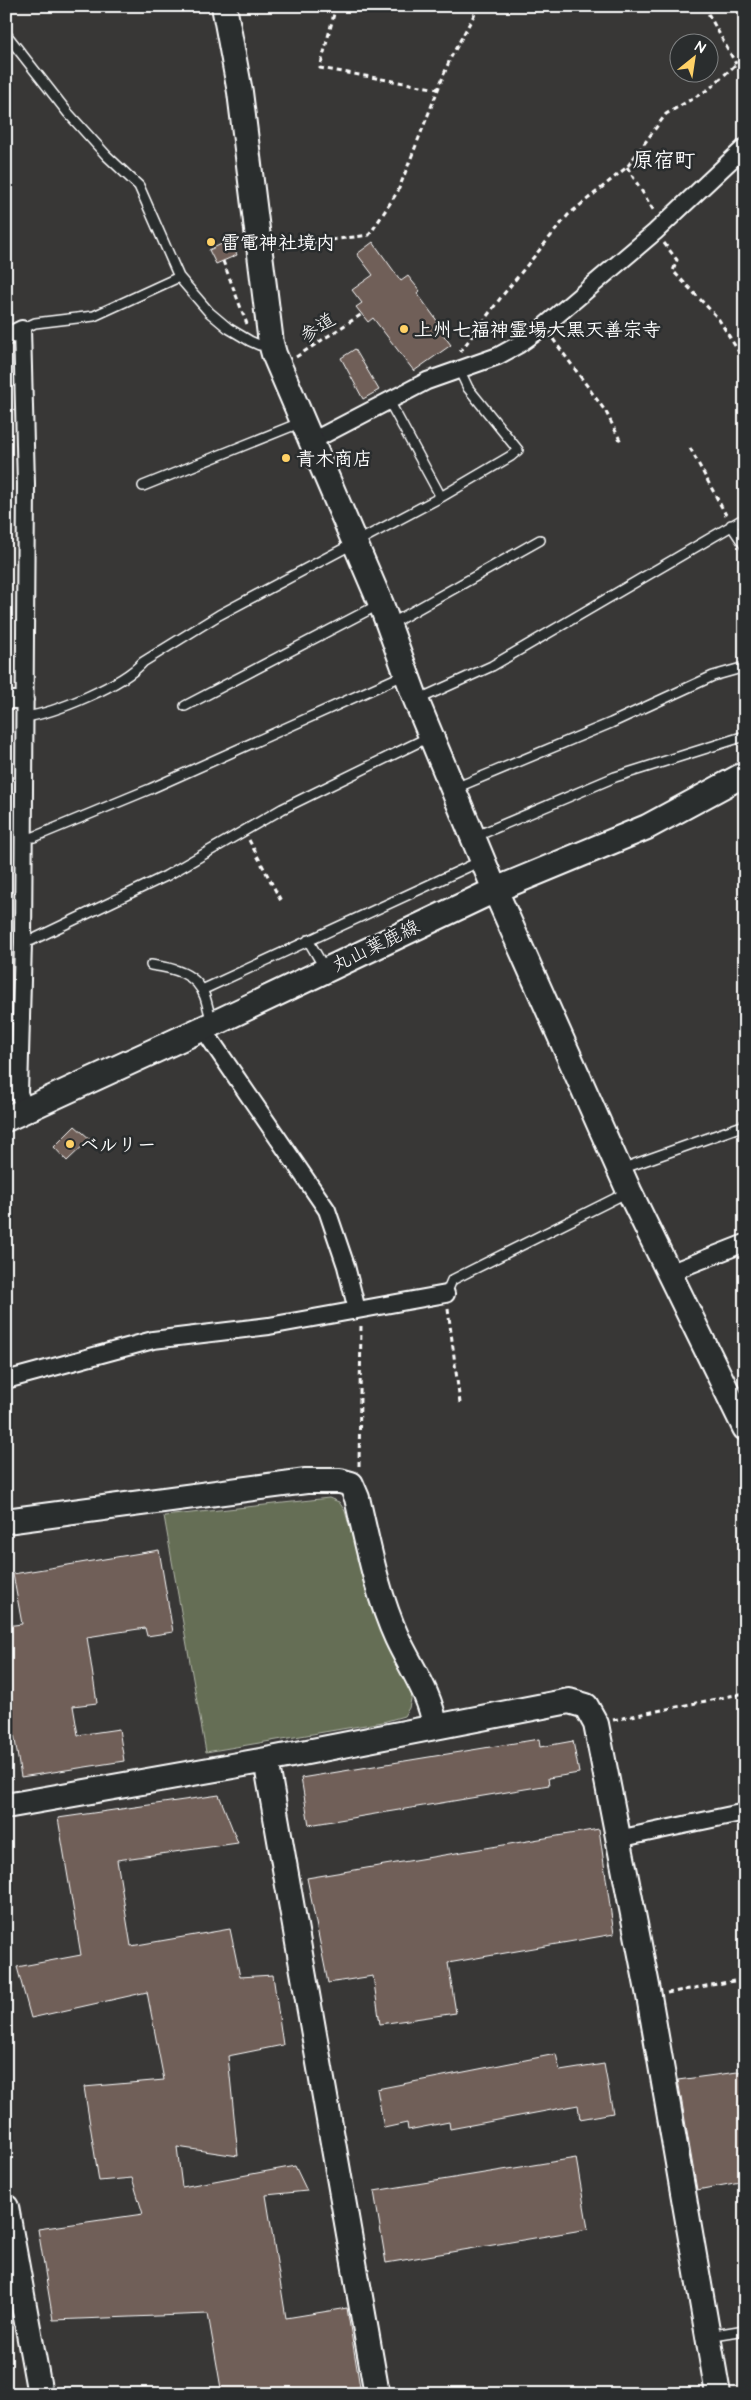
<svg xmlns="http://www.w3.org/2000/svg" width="751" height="2400" font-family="'Architects Daughter','Klee One',sans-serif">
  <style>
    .green { fill: #656e54; stroke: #b2b6aa }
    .building { fill: #705f58; stroke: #fff }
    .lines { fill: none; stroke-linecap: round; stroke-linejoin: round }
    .lane-casing { stroke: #fff; stroke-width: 12 }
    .street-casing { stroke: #fff; stroke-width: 20 }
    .secondary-casing { stroke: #fff; stroke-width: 28 }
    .path { stroke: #fff; stroke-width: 3; stroke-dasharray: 5 4; stroke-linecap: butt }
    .lane { stroke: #2a2d2e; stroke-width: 9 }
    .street { stroke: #2a2d2e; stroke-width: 16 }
    .secondary { stroke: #2a2d2e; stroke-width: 24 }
    .poi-dot { fill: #ffd166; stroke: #2a2d2e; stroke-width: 2 }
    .labels { text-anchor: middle; stroke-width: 5; stroke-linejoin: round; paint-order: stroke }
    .poi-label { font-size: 19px; font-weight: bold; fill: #fff; stroke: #2a2d2e; text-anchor: start }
    .street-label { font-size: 19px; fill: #fff; stroke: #2a2d2e }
    .quarter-label { font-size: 21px; font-weight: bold; fill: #fff; stroke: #2a2d2e }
  </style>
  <rect width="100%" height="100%" fill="#383736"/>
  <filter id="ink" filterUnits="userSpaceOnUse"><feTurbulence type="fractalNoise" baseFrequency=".02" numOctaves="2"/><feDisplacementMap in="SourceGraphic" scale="10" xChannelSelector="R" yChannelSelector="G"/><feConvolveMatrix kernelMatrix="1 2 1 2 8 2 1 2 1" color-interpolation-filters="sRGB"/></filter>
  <g filter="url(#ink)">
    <path class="green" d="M329 1498 339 1502 345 1511 378 1626 412 1695 409 1708 404 1716 383 1722 206 1752 164 1516Z"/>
    <path class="building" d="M230 240 237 255 216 264 209 250Z
      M373 242 401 281 408 276 420 291 417 293 438 322 435 324 451 345 414 371 373 318 368 322 356 307 362 303 352 290 373 275 357 254Z
      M355 349 379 390 363 399 341 358Z
      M75 1126 90 1139 67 1161 54 1147Z
      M159 1550 173 1632 147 1636 145 1628 87 1637 97 1703 73 1706 78 1735 119 1729 124 1761 21 1777 6 1684V1626L22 1624 13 1574Z
      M539 1739 540 1747 573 1741 579 1773 548 1778 549 1785 309 1825 301 1778Z
      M219 1795 238 1843 117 1860 131 1946 230 1929 240 1977 273 1975 283 2045 228 2056 238 2156 177 2147 182 2187 295 2166 307 2191 266 2195 286 2318 347 2308 360 2387 282 2394H222L208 2314 53 2320 38 2229 143 2214 132 2178 99 2181 84 2087 164 2080 147 1992 31 2018 17 1967 81 1955 58 1818Z
      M599 1829 614 1934 448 1963 456 2013 380 2024 373 1976 328 1983 307 1878Z
      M556 2054 560 2071 604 2064 613 2113 580 2119 578 2105 450 2129 449 2122 408 2130 407 2123 384 2128 377 2089Z
      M745 2071V2181L697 2190 678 2080Z
      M576 2158 588 2229 386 2263 374 2191Z"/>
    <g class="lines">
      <g class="lane-casing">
        <path id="lane" d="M6 34 68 113 107 156 139 186 179 277 209 312 228 328 250 341 259 345 271 343
          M22 329 35 323 94 316 179 277
          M389 401 441 497
          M143 486 302 422
          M731 525 745 546
          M389 625 540 540
          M417 700 492 666 745 518
          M185 706 380 604
          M25 717C55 713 123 685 143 662L219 615 441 497 511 456 518 450 468 388 459 369
          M453 789 611 723 713 676 745 667
          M474 837 615 777 745 736
          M23 838 34 837 150 789 406 674
          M308 940 325 969
          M23 942 32 940 166 876 282 809 431 736
          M151 965C173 968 197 973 205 997 208 1006 209 1015 213 1023
          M202 990 483 860
          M621 1169 745 1125
          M446 1294 452 1280 628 1192
          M708 2336 745 2330"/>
      </g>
      <g class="street-casing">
        <path id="street" d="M6 337 22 329 26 484 23 942 19 1093 25 1110
          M310 442 427 381 498 356 518 345 542 328 655 232 745 147
          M6 700H25
          M204 1027 210 1039 327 1210 346 1266 357 1310
          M669 1273 745 1243
          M6 1380 153 1340 269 1326 446 1294
          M618 1839 745 1812"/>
      </g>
      <g class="secondary-casing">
        <path id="secondary" d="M224 6 240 92 271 343 274 354 381 604 416 700 495 890 629 1191 745 1428
          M6 1119 217 1022 495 890 647 827 745 774
          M6 1521 306 1481H340L351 1484 357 1498C368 1545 377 1594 397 1638 411 1668 430 1693 435 1726
          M266 1760 377 2394
          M6 1806 266 1760 569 1701 586 1706 596 1724 649 1996 718 2394
          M6 2207 40 2394"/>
      </g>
      <path class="path" d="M336 6 320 68 438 89
        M704 6 736 64
        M627 167 654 211
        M664 243 677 260 673 271 718 318 745 362
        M278 247 369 235 372 231 398 191 450 59 479 6
        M223 261 247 324
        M553 339 606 412 621 442
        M460 352 502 296 568 215 627 167 666 114 709 89 745 56
        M296 357 362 314
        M690 448 726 515
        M249 840 281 901
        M448 1309 460 1403
        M359 1466 361 1325
        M613 1720 745 1693
        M667 1993 745 1979"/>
      <use href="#lane" class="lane"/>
      <use href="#street" class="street"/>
      <use href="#secondary" class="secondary"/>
    </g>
  </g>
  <g class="poi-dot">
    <circle cx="211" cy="242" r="5"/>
    <circle cx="404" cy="329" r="5"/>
    <circle cx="286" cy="458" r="5"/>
    <circle cx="70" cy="1144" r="5"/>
  </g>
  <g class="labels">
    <g class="poi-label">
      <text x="221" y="249">雷電神社境内</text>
      <text x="414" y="336">上州七福神霊場大黒天善宗寺</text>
      <text x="296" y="465">青木商店</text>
      <text x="80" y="1151">ベルリー</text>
    </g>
    <g class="street-label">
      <text transform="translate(317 327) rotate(-33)" y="7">参道</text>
      <text transform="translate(375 945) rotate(-26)" y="7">丸山葉鹿線</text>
    </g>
    <g class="quarter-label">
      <text x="664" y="167">原宿町</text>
    </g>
  </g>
  <rect width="751" height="2400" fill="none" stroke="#2a2d2e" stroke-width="25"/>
  <rect x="12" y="12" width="726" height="2375" fill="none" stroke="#fff" stroke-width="2" filter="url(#ink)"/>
  <g transform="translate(694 58) rotate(30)"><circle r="24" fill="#2a2d2e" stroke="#7f8182"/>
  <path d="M0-4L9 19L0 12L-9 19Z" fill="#ffd166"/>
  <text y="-8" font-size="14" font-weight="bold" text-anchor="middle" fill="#ffffff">N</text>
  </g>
</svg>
